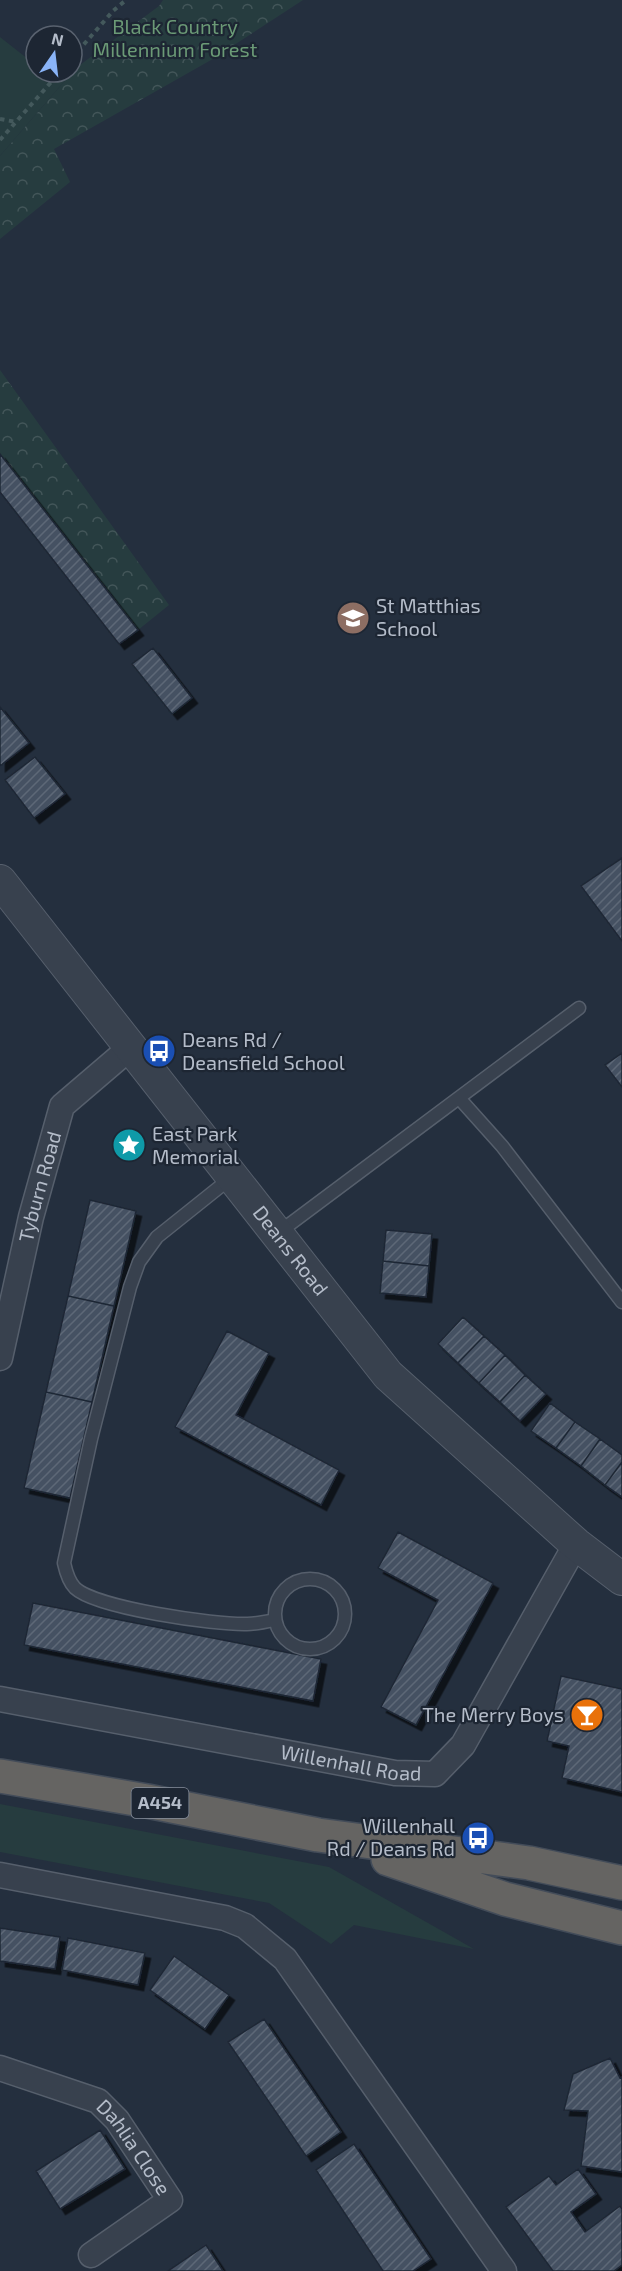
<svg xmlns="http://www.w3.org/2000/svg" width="622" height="2271" font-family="'Exo 2',sans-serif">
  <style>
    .green { fill: #263c3f }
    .forest { fill: url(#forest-crowns) }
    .building { fill: url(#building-hatch); stroke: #1f2835; stroke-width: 1.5; filter: url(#shadow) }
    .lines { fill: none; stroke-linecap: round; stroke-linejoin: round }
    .service-casing { stroke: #565f6c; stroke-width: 15 }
    .minor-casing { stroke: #565f6c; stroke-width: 27 }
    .tertiary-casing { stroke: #565f6c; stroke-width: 34 }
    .trunk-casing { stroke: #434c59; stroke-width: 36 }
    .path { stroke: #44595c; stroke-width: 4; stroke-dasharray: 4.5 4.5; stroke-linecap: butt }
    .service { stroke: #38414e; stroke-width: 12 }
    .minor { stroke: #38414e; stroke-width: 24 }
    .tertiary { stroke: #38414e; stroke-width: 32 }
    .trunk { stroke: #656462; stroke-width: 33 }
    .labels { text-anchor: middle; stroke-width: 4.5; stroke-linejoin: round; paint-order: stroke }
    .shield { fill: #1d2633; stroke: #878f9c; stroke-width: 1.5 }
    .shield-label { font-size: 18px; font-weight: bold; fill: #b4bcc9 }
    .park-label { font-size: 20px; fill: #6b9a76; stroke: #1d2633 }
    .poi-label { font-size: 20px; fill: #b4bcc9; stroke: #1d2633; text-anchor: start }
    .street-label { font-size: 20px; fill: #b4bcc9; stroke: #1d2633 }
  </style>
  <defs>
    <pattern id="forest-crowns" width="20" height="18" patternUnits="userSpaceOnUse" patternTransform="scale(1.5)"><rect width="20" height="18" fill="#263c3f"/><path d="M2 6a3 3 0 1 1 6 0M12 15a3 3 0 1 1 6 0" fill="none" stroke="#435659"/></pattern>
    <pattern id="building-hatch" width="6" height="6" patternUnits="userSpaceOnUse" patternTransform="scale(1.5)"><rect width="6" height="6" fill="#455162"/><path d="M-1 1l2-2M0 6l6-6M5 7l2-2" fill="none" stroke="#5d6877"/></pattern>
    <filter id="shadow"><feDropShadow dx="5.5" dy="5.5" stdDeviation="0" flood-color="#0009"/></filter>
  </defs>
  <rect width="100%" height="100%" fill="#242f3e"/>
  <path class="green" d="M0 37 28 59 36 61V72H72V68H76L0 156Z
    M0 1804 329 1867 474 1949 354 1925 331 1944 269 1903 0 1852Z"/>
  <path class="forest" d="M163 0H303L211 60 54 149 70 182 0 239V156L76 68 159 6Z
    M0 370 169 605 138 630 0 454Z"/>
  <path class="building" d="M0 454 138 630 119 644 0 492Z
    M153 648 192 698 172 714 132 664Z
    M0 707 29 743 0 766Z
    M35 757 65 794 34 818 5 780Z
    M622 858V941L581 886Z
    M622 1053V1087L605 1065Z
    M90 1200 136 1211 114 1306 68 1296Z
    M386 1230 432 1234 429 1266 383 1261Z
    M383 1261 429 1266 426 1297 380 1293Z
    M68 1296 114 1306 92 1402 46 1392Z
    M463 1317 484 1336 458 1363 438 1344Z
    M227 1331 269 1353 236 1415 339 1470 321 1505 175 1427Z
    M484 1336 505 1355 479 1383 458 1363Z
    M505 1355 525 1375 500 1402 479 1383Z
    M525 1375 546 1394 520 1421 500 1402Z
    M46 1392 92 1402 70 1498 24 1488Z
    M550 1403 575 1422 556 1448 531 1431Z
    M575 1422 600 1439 581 1466 556 1448Z
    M600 1439 622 1455V1462L605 1485 581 1466Z
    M622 1462V1497L605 1485Z
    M398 1532 493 1583 416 1725 381 1707 438 1600 378 1568Z
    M33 1603 321 1659 313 1701 24 1645Z
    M561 1676 622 1689V1792L562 1778 569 1746 547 1741Z
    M0 1928 60 1937 55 1969 0 1961Z
    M68 1938 145 1953 138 1985 62 1970Z
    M174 1956 229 1995 205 2029 150 1990Z
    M264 2019 341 2132 306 2156 228 2042Z
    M610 2058 620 2078 622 2077V2172L581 2166 588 2111 564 2110 573 2074Z
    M100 2130 125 2169 60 2209 36 2171Z
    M354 2144 431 2259 413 2271H383L316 2170Z
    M578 2169 596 2194 571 2212 585 2232 620 2206 622 2209V2265L614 2271H553L506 2207 549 2176 556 2185Z
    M206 2245 223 2271H168Z"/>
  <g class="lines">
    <g class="service-casing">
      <path id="service" d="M459 1098 502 1146 622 1302
        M232 1177 157 1237 139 1262 130 1287 91 1439 64 1563C66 1572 69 1582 75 1588 96 1608 215 1625 247 1624 256 1624 265 1622 274 1620
        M278 1233 579 1008
        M275 1614a35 35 0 1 1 70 0a35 35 0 1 1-70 0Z"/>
    </g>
    <g class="minor-casing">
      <g id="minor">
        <path id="s1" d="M0 1358 31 1217 62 1106 131 1047"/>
        <path id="s2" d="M0 1699 395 1773 435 1774 463 1745 576 1544"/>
        <path d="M0 1875 225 1918 245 1926 285 1959 504 2271"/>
        <path id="s3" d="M0 2068 98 2101 117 2120 170 2200 91 2255"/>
      </g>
    </g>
    <g class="tertiary-casing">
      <g id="tertiary">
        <path id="s4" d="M0 881 388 1375 576 1544 622 1579"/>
      </g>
    </g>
    <g class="trunk-casing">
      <path id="trunk" d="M0 1776 147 1801 318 1835 529 1863 622 1883
        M388 1859 505 1899 622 1928"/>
    </g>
    <path class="path" d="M72 58 113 11 126 0
      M0 119 16 122
      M0 140 60 72"/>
    <use href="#service" class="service"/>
    <use href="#minor" class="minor"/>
    <use href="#tertiary" class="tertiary"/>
    <use href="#trunk" class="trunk"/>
  </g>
  <defs>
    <g id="school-disc" transform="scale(1.725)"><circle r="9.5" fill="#8d6e63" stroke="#1d2633"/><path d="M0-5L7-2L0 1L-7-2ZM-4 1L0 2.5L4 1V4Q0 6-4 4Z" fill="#fff"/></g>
    <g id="bus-disc" transform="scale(1.725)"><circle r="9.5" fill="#1a4fb4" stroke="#1d2633"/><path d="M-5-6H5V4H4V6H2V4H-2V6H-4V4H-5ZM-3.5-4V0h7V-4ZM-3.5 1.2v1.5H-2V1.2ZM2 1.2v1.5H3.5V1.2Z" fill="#fff"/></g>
    <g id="sight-disc" transform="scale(1.725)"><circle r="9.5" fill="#0f9aa8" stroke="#1d2633"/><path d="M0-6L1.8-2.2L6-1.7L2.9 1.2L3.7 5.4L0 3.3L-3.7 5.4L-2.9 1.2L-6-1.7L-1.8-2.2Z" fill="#fff"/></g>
    <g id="bar-disc" transform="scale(1.725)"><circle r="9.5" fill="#e8710a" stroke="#1d2633"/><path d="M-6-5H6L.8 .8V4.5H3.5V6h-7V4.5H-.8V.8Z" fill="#fff"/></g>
  </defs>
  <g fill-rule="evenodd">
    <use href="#school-disc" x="353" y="618"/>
    <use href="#bus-disc" x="159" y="1051"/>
    <use href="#sight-disc" x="129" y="1145"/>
    <use href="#bar-disc" x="587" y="1715"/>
    <use href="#bus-disc" x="478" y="1838"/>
  </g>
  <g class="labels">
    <rect class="shield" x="131.5" y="1788" width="57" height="30" rx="4.5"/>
    <g class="shield-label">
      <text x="160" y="1809">A454</text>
    </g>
    <g class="park-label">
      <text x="175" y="34">Black Country<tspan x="175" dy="23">Millennium Forest</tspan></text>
    </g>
    <g class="poi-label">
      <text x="376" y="613">St Matthias<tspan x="376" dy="23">School</tspan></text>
      <text x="182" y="1047">Deans Rd /<tspan x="182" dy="23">Deansfield School</tspan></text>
      <text x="152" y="1141">East Park<tspan x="152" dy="23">Memorial</tspan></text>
      <text x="564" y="1722" text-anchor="end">The Merry Boys</text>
      <text x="455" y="1833" text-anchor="end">Willenhall<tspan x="455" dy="23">Rd / Deans Rd</tspan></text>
    </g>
    <g class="street-label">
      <text dy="7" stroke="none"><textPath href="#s1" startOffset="176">Tyburn Road</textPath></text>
      <text dy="7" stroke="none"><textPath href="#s4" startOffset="470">Deans Road</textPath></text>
      <text dy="7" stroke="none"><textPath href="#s2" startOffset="357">Willenhall Road</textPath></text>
      <text dy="7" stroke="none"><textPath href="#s3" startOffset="162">Dahlia Close</textPath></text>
    </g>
  </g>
  <g transform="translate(54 54) rotate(14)"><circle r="28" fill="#1d2633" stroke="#59626f" stroke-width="1.5"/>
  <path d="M0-4.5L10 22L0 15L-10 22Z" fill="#8ab4f8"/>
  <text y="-9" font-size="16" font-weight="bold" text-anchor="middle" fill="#b4bcc9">N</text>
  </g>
</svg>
